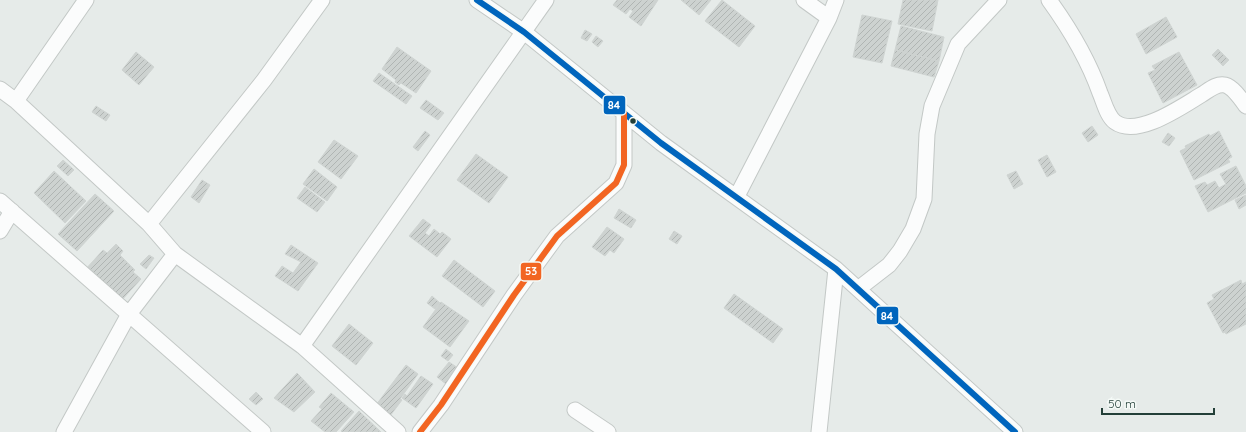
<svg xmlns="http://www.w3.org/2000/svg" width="1246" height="432" font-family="Quicksand,sans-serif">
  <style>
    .building { fill: url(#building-hatch); stroke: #cfd4d2 }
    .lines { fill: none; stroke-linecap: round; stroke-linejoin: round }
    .street-casing { stroke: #c3c8c6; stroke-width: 17 }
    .street { stroke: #fbfcfc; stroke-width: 15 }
    .bus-1-casing { stroke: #f5faf7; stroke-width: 9 }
    .bus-2-casing { stroke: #f5faf7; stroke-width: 9 }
    .bus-1 { stroke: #0065bd; stroke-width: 6 }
    .bus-2 { stroke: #f26522; stroke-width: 6 }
    .bus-dot { fill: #233f38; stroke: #f5faf7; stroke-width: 1.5 }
    .line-badge { stroke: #f5faf7; stroke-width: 1.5 }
    .badge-label { font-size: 11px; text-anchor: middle; font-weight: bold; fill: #fff }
  </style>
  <defs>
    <pattern id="building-hatch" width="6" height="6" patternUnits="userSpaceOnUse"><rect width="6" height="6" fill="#cdd2d0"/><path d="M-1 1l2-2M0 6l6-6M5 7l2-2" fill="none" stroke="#b0b5b3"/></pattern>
  </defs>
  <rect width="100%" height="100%" fill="#e6ebe9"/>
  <path class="building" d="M617 0H658L641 26 629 17 633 11 630 9 626 14 613 5Z
    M681 0H711L699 15Z
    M722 0 755 26 739 47 705 21Z
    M903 0H938L932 31 898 24Z
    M862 15 892 21 882 63 853 57Z
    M1166 17 1177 37 1146 54 1136 34Z
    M901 26 944 37 939 61 895 50Z
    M585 30 592 34 587 41 581 38Z
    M596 36 603 41 598 47 592 42Z
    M397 47 431 71 416 93 401 83 399 85 395 82 396 80 382 69Z
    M1218 49 1229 60 1223 66 1212 55Z
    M895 50 939 61 934 77 891 66Z
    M136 52 154 67 139 85 122 70Z
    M1179 52 1197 85 1163 103 1148 73 1155 70 1152 66Z
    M379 73 412 96 406 104 373 81Z
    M426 100 444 113 438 120 420 108Z
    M96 106 110 115 106 121 92 112Z
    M1092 126 1098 135 1088 142 1082 133Z
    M425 131 430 135 418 151 413 147Z
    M1219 131 1232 157 1228 159 1230 162 1194 180 1180 151 1186 148 1185 146 1209 134 1210 136Z
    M1168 133 1175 138 1169 146 1162 142Z
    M334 140 358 156 341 179 318 162Z
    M476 154 508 177 489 203 457 180Z
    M1047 155 1056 172 1047 177 1038 160Z
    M63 160 74 170 68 176 57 166Z
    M1236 166 1246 186V193L1208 212 1195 186 1205 182 1207 185 1215 181 1219 188 1226 184 1220 174Z
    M314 169 337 187 327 201 303 184Z
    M54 171 86 201 65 223 34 193Z
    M1016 171 1023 184 1014 189 1007 175Z
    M202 180 210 185 199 203 191 197Z
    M305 187 325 202 317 212 297 198Z
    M95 194 114 211 77 251 58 234Z
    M1246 195V205L1239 209 1235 200Z
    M619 209 636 220 631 228 614 218Z
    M423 219 431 225 425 233 429 236 434 229 440 234 442 232 451 239 437 257 409 236Z
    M607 227 624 239 614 253 610 250 605 256 592 247Z
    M674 231 682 236 677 244 669 239Z
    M116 244 123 251 120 255 135 270 133 272 141 279 120 302 85 270 103 250 107 253Z
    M291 245 318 263 298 291 275 276 282 266 293 273 301 262 285 254Z
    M149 255 154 258 146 269 140 264Z
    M454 260 495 291 483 307 442 276Z
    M1241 280 1242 284 1246 282V324L1226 334 1225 332 1223 333 1207 303 1214 299 1212 295Z
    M734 294 783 329 773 343 724 308Z
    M432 296 440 303 435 309 427 303Z
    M441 302 469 321 450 347 423 327Z
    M349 324 373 343 356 365 332 346Z
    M446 349 453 355 448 361 441 356Z
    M449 362 458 368 446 384 437 377Z
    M406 365 418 374 400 399 402 400 390 416 376 405Z
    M297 373 315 392 294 412 274 398Z
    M421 376 433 384 416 408 402 398 405 394 407 396Z
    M256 392 263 399 256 405 249 399Z
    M331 393 354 412 336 432H325L311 421 322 409 319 407Z
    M359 411 381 432H342L341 431Z"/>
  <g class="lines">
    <g class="street-casing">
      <path id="street" d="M477 0 524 32 661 143 836 269 1015 432
        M804 0 829 18
        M1049 0C1070 29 1088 59 1100 93 1104 102 1107 116 1115 122 1137 138 1181 107 1201 95 1208 91 1216 83 1225 85 1233 87 1241 99 1246 106
        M0 89 16 101 149 224 175 254 302 346 398 432
        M16 101 86 0
        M737 196 829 18 836 0
        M0 201 263 432
        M149 224 264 80 322 0
        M0 231 12 211
        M858 289 889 265 900 251 913 229 924 199 927 134 932 106 958 44 999 0
        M302 346 546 0
        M575 410 608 432
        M64 432 129 314 175 254
        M420 432 441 405 514 295 557 236 616 183 624 165V113
        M819 432 836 269"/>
    </g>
    <use href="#street" class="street"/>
    <g class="bus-1-casing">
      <path id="bus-1" d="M477 0 524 32 661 143 836 269 1015 432"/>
    </g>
    <g class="bus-2-casing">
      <path id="bus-2" d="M420 432 441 405 514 295 557 236 616 183 624 165V113"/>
    </g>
    <use href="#bus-1" class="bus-1"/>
    <use href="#bus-2" class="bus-2"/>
  </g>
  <circle class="bus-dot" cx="633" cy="121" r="3.5"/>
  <g class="line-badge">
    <rect x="603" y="95" width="23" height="20" rx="4" fill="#0065bd"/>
    <rect x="520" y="262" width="22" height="19" rx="4" fill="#f26522"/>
    <rect x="876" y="306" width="23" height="19" rx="4" fill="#0065bd"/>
  </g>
  <g class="badge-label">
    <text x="614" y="109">84</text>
    <text x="531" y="275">53</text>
    <text x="887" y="320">84</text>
  </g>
  <path d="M1102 408v6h112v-6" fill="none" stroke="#233f38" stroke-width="2"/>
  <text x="1108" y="408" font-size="12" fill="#233f38" stroke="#f5faf7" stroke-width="3" paint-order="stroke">50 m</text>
</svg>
